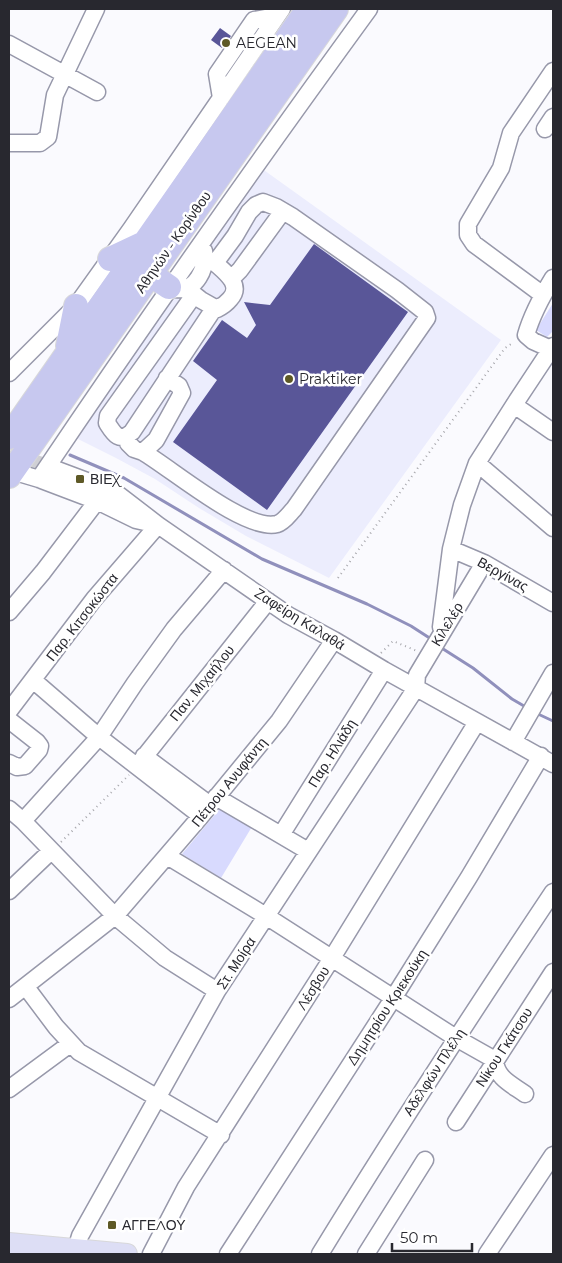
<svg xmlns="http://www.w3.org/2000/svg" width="562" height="1263" font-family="Montserrat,sans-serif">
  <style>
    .built { fill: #ecedfd }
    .green { fill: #d8dafe }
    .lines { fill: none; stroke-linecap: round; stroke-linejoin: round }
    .stream { stroke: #9090bc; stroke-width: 3 }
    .building { fill: #595698 }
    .minor-tunnel { stroke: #d0d0d5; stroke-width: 16; stroke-dasharray: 16 8; stroke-linecap: butt }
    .minor-casing { stroke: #9798aa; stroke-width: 19 }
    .major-casing { stroke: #d8d8da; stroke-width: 22 }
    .highway-casing { stroke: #d8d8da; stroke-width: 26 }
    .path { stroke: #a6a6ab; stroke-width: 2; stroke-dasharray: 1 4; stroke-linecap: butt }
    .minor { stroke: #fff; stroke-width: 16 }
    .major { stroke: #dddef5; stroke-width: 20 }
    .highway { stroke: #c7c8ef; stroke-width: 24 }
    .poi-dot { fill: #5e5926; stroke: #fff; stroke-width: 2 }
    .labels { text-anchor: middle; stroke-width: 5; stroke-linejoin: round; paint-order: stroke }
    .poi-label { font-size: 14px; fill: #28282f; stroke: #fff; text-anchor: start }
    .street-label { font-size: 14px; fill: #28282f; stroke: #fff }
  </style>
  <rect width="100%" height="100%" fill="#fafafe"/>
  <path class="built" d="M261 168 501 340 329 578 246 536 199 508 155 479 116 458 72 436Z"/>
  <path class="green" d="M553 303V331L547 337 536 330Z
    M223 805 253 825 221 878 182 854Z"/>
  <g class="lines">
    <path class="stream" d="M70 455 124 478 262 559 367 604 411 626 428 637
      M440 647 473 668 512 699 524 706
      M538 714 553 721"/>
  </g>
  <path class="building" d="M220 28 231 36 222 48 211 40Z
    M314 244 408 312 267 510 173 442 217 380 193 361 222 320 247 338 256 325 244 302 270 305Z"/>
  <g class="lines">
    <path class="minor-tunnel" d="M9 455 52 468"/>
    <g class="minor-casing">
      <path id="minor" d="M9 44 97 92
        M221 98 217 74 254 20 277 16
        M545 129 553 117
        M9 143H40L48 137 55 95 96 9
        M232 278 240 270 283 211
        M553 278C542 296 532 314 526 335L533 341 553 350
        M186 288 201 300 217 309C223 306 226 304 230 299 243 285 225 272 215 263
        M176 289C196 292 207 268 204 251
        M194 295 108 416 107 423C114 434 119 443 132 432L215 307
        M543 295 474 244 468 235V224L501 168 511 133 553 71
        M9 373 76 306 131 229 282 9
        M514 405 553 432
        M127 436 128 443 134 449 143 452 156 440 182 393 179 386 167 378
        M143 452C172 469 246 532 277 524 284 522 289 514 294 509L427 318 425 312 397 290 293 217 276 207 263 202 256 205 249 212 235 236 215 263 206 261
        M477 463 553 528
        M52 468 100 486 119 495 158 525 288 615 334 640 384 670 553 764
        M39 479C146 320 256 164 369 9
        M451 549 484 563 553 603
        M9 612 43 572 97 501
        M441 627 451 549 462 505 477 463 514 405 553 346
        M33 680 99 737 201 816
        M9 711 94 599 158 525 136 520 97 501 39 479 12 471
        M9 720 37 742 40 746 39 750 25 766 17 767 9 763
        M513 742 553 673
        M144 756 210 805
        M137 766 268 601
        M216 797 308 851
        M9 809 23 821 115 916 165 958 217 991
        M23 821 99 737 135 683 174 629 224 570
        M281 835 384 670
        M167 856 266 916 456 1038 495 1060C496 1078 511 1084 525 1094
        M9 891 51 851
        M26 987 56 1027 79 1052 221 1135
        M9 999 115 916 201 816 279 721 334 640
        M9 1089 70 1044
        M456 1122 553 972
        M76 1249 80 1236 217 991 416 688 417 675 484 563
        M151 1254 186 1187 332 958 477 722
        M228 1254 394 997 469 877 541 756
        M320 1254C395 1131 473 1012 553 892
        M366 1254 425 1160
        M487 1254 553 1155"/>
    </g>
    <g class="major-casing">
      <path id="major" d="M9 1243 127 1254"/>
    </g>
    <g class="highway-casing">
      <path id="highway" d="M110 259 144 243
        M150 274 169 287
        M68 346 76 306
        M9 437 308 9
        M9 476 336 9"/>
    </g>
    <path class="path" d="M338 578 505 348 514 342
      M381 653 393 641 417 651
      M61 842 129 775"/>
    <use href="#minor" class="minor"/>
    <use href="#major" class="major"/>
    <use href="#highway" class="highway"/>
  </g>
  <g class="poi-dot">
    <circle cx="226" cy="43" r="5"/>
    <circle cx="289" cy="379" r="5"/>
    <rect x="75" y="474" width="10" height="10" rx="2.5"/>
    <rect x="107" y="1220" width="10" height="10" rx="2.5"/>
  </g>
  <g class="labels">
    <g class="poi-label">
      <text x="236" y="48">AEGEAN</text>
      <text x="299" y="384">Praktiker</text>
      <text x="90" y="484">ΒΙΕΧ</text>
      <text x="122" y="1230">ΑΓΓΕΛΟΥ</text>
    </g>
    <g class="street-label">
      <text transform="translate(173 242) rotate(-55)" y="5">Αθηνών - Κορίνθου</text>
      <text transform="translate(503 574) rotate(29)" y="5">Βεργίνας</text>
      <text transform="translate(82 617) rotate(-52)" y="5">Παρ. Κιτσοκώστα</text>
      <text transform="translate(300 619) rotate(32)" y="5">Ζαφείρη Καλαθά</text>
      <text transform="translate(447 624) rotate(-59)" y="5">Κιλελέρ</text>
      <text transform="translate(202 683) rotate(-51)" y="5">Παν. Μιχαήλου</text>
      <text transform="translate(332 753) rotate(-58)" y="5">Παρ. Ηλιάδη</text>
      <text transform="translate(229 782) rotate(-51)" y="5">Πέτρου Ανυφάντη</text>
      <text transform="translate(236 963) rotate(-57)" y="5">Στ. Μοίρα</text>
      <text transform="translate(313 988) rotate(-58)" y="5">Λέσβου</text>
      <text transform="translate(387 1007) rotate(-57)" y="5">Δημητρίου Κριεκούκη</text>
      <text transform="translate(504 1047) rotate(-57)" y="5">Νίκου Γκάτσου</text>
      <text transform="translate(434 1072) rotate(-57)" y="5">Αδελφών Πλέλη</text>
    </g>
  </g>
  <rect width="562" height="1263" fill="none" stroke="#28282f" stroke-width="20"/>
  <path d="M392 1243v8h80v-8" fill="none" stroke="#28282f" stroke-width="2.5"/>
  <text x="400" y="1243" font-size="15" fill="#28282f" stroke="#ffffff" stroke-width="4" paint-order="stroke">50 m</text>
</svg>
